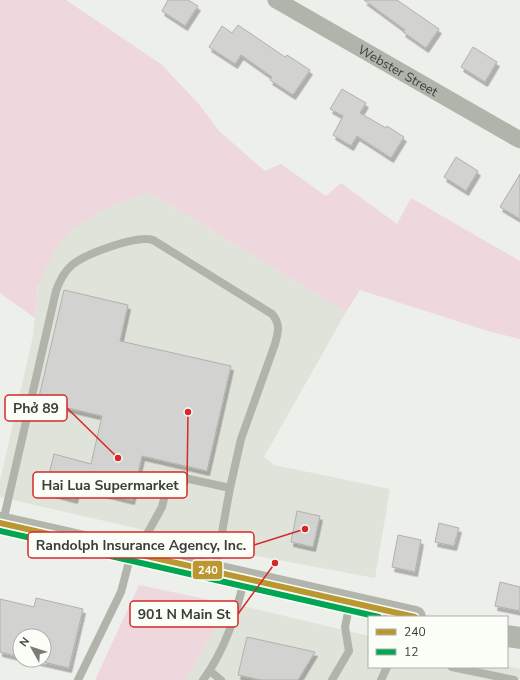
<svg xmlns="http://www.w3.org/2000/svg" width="520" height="680" font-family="'Nunito Sans',sans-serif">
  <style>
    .built { fill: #dfe3d9 }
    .green { fill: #eed8de }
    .building { fill: #d2d3d1; stroke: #b0b1ae; filter: url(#shadow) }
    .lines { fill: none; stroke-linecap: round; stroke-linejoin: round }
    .lane { stroke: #b1b4aa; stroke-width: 8 }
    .street { stroke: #b1b4aa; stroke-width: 17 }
    .primary { stroke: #b2b5ac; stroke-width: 22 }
    .bus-1-casing { stroke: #fbfdf7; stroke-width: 9 }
    .bus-2-casing { stroke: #fbfdf7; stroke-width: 9 }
    .bus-1 { stroke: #bb9731; stroke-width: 6 }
    .bus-2 { stroke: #00a651; stroke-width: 6 }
    .labels { text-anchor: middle; stroke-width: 3.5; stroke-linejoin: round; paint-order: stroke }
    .street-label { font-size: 13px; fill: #3c3d3b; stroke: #fbfdf7 }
    .leader { fill: none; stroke: #d62828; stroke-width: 1.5 }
    .callout-dot { fill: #d62828; stroke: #fbfdf7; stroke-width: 1.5 }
    .callout { fill: #fbfdf7; stroke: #d62828; stroke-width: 1.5 }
    .callout-label { font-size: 14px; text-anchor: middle; font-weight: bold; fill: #3c3d3b }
    .line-badge { stroke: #fbfdf7; stroke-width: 1.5 }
    .badge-label { font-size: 11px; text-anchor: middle; font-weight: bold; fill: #fff }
  </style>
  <defs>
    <filter id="shadow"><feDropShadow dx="2.5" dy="4.5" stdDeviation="0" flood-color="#0004"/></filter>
  </defs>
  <rect width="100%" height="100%" fill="#edefeb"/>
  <path class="built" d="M55 135 346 312 264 457 274 465 390 489 375 578 257 556 0 497V481L33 336Z
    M229 604 247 607 369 636V667L507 666 520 669V680H184L189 674Z"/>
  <path class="green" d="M0 0H66L161 64 198 103 219 131 265 171 281 164 326 196 341 183 397 224 411 198 520 261V339L491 332 360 290 346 312 149 192 110 206 71 230 54 251 38 286 35 318 0 293Z
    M139 585 229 604 189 674 184 680H95Z"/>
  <path class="building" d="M168 0H188L198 6 185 26 162 11Z
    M364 0H397L439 29 426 48 403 32 405 30Z
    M238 25 285 57 287 55 310 70 293 95 270 80 272 77 241 55 235 64 209 47 222 26 232 33Z
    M473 47 497 62 485 82 461 67Z
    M342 89 366 103 360 113 386 128 387 126 404 137 391 158 357 136 351 146 333 135 343 116 330 109Z
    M456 157 478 171 466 191 444 177Z
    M520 174V219L500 207Z
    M64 290 128 305 120 341 231 366 207 471 142 456 132 500 78 487 75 499 45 491 54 454 91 464 102 416 38 401Z
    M297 511 320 516 313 547 291 542Z
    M439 523 459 528 454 546 435 542Z
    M398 535 421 540 415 572 392 567Z
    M500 582 520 587V611L495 606Z
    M36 598 83 609 69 668 34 660H44V636H20V657L0 652V599L34 607Z
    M247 637 315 652 298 680H261L238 675Z"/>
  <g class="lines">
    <path class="lane" d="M3 522 56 291C59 282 64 272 72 265 85 254 136 235 153 240L272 314C281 324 278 333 275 344L241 439 230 488 215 571
      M143 555 147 534 162 507 168 483 172 478 180 477 230 488
      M452 667 514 680
      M210 671 221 680
      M78 680 121 592 131 554
      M203 680C225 650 236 615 244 580
      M332 680 349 651 345 627 350 603
      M381 680 387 667"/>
    <path class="street" id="s1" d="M276 0 520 140"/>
    <path class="primary" d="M0 523 415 617
      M507 636 520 638"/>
    <g class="bus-1-casing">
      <path id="bus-1" d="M0 523 415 617"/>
    </g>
    <g class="bus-2-casing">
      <path id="bus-2" d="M0 531 379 617"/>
    </g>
    <use href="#bus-1" class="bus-1"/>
    <use href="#bus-2" class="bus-2"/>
  </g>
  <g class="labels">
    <g class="street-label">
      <text dy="5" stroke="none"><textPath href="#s1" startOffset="141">Webster Street</textPath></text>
    </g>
  </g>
  <path class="leader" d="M118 458L67 408M188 412L187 485M305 529L254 545M275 563L238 614"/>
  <g class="callout-dot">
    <circle cx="118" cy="458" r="4"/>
    <circle cx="188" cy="412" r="4"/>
    <circle cx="305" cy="529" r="4"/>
    <circle cx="275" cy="563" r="4"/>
  </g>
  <g class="callout">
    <rect x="5" y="395" width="62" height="26" rx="4"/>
    <rect x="33" y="472" width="154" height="26" rx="4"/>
    <rect x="28" y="532" width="226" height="26" rx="4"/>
    <rect x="130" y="601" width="108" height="26" rx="4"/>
  </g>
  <g class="callout-label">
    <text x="36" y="413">Phở 89</text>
    <text x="110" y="490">Hai Lua Supermarket</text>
    <text x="141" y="550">Randolph Insurance Agency, Inc.</text>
    <text x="184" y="619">901 N Main St</text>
  </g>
  <rect class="line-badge" x="192" y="560" width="31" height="20" rx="4" fill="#bb9731"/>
  <g class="badge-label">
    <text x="208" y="574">240</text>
  </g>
  <rect x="368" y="616" width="140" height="52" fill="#fbfdf7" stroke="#afb0ac"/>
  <rect x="376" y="629" width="20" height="6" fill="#bb9731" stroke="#afb0ac"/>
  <text x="404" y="636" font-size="12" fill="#3c3d3b">240</text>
  <rect x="376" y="649" width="20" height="6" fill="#00a651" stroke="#afb0ac"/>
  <text x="404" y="656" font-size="12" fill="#3c3d3b">12</text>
  <g transform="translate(32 648) rotate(309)"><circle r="19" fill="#fbfdf7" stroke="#afb0ac"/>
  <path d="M0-3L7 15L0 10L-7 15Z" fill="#7a7b79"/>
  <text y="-6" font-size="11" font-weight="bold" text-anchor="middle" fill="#3c3d3b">N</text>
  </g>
</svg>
